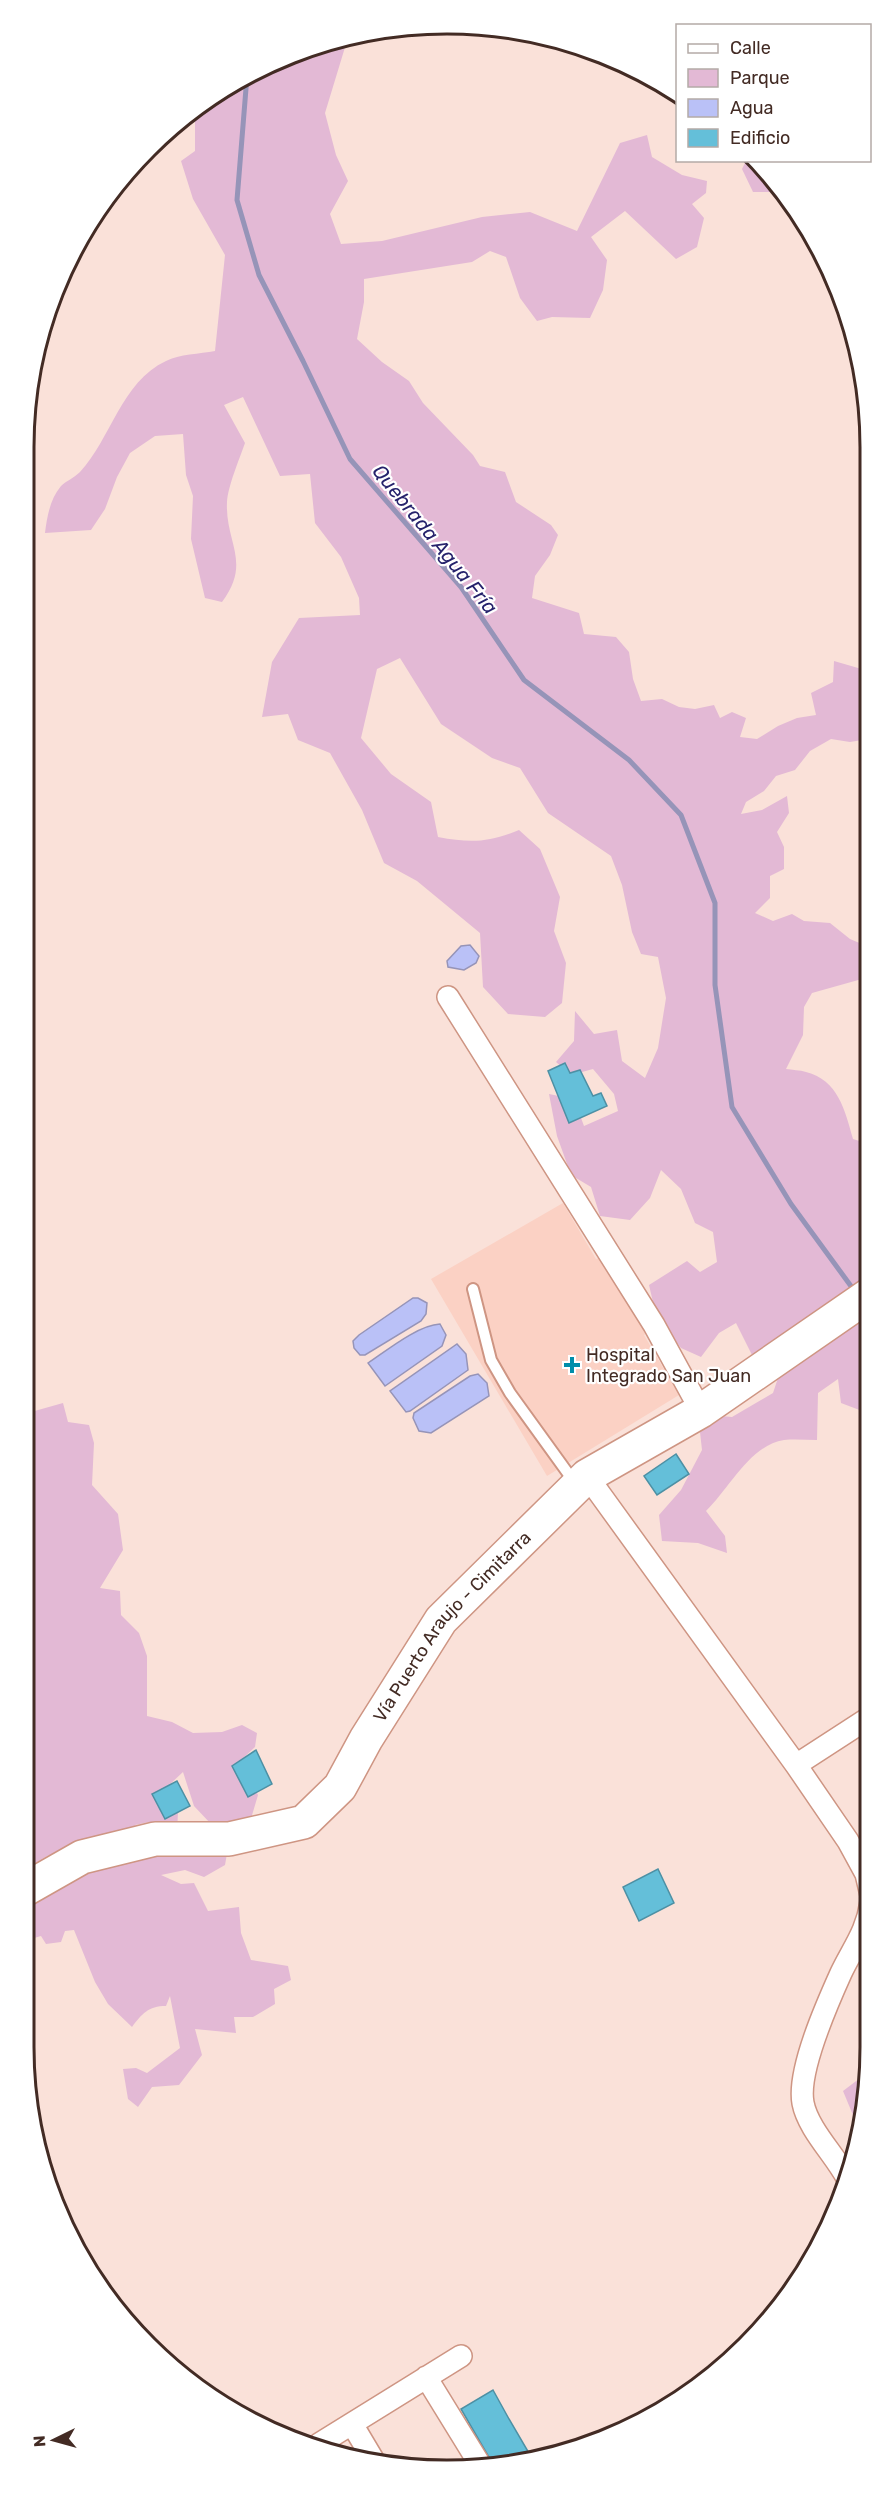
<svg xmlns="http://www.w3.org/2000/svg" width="895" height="2494" font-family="Rubik,sans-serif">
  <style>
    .built { fill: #fbd1c4 }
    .green { fill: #e3b9d5 }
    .water { fill: #bac1f7; stroke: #9694b8; stroke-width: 1.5 }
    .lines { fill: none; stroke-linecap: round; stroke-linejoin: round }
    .stream { stroke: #9694b8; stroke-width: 5 }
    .building { fill: #64bfd9; stroke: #4d90a4; stroke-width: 1.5 }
    .service-casing { stroke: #ce9583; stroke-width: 14 }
    .minor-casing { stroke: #ce9583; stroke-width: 24 }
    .primary-casing { stroke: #ce9583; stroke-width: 36 }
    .service { stroke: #fff; stroke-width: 10 }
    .minor { stroke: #fff; stroke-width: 21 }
    .primary { stroke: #fff; stroke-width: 33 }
    .poi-dot { fill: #008eaa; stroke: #fff; stroke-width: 2 }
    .labels { text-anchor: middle; stroke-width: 4.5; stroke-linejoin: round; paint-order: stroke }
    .poi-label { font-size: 18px; fill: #432b24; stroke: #fff; text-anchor: start }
    .street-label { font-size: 18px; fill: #432b24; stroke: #fff }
    .water-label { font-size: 20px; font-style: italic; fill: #26226c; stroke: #fff }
    .rim { fill: none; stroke: #432b24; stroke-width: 3 }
  </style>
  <rect width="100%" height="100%" fill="#fae1d9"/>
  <path class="built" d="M563 1203 596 1259 604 1256 652 1329 644 1335 679 1395 547 1476 431 1279Z"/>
  <path class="green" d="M374 32V35L346 44 325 113 336 155 348 181 330 214 341 244 382 241 482 217 530 212 577 231 620 143 647 135 652 157 682 175 707 181 706 193 692 204 704 218 697 247 676 259 625 211 591 237 607 260 603 290 590 318 552 317 537 321 520 298 506 257 490 251 472 262 364 279V302L357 339 382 362 409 381 423 403 473 455 480 466 505 472 516 502 551 525 558 535 550 555 535 576 532 598 579 613 584 634 616 637 629 652 633 679 641 701 662 699 679 707 695 709 714 705 720 718 732 712 746 718 740 737 757 739 778 726 797 718 816 715 811 693 833 682 834 661 865 670 868 677V739L850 742 831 739 810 751 795 770 776 776 764 791 746 802 741 814 762 810 787 796 789 813 777 832 784 847V869L770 876V898L755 913 773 921 792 914 804 921 830 923 850 939 869 947V977L812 993 804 1007 803 1035 786 1069C792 1070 800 1070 806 1072 838 1080 845 1110 853 1139L869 1144 870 1414 841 1403 838 1379 818 1393 817 1440C806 1440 795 1439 784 1440 750 1445 729 1489 706 1511L725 1536 727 1553 698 1543 662 1541 659 1515 681 1490 702 1450 698 1414 732 1417 773 1393 780 1372 758 1367 736 1323 719 1333 701 1357 681 1348 656 1315 649 1285 687 1261 700 1272 717 1262 713 1232 695 1223 681 1189 661 1170 650 1198 630 1220 600 1216 591 1187 571 1175 557 1136 549 1094 574 1099 584 1126 618 1111 614 1094 593 1069 571 1075 556 1062 574 1041 575 1011 594 1034 617 1030 622 1061 645 1078 658 1048 666 998 658 957 641 954 632 932 622 885 611 856 548 813 520 768 492 758 441 724 400 658 377 669 361 738 391 774 431 802 438 837C470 843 488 843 519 830L540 849 560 897 554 931 566 963 562 1003 545 1017 508 1014 483 987 480 933 417 881 384 863 362 810 330 753 298 740 288 714 262 717 272 662 299 618 360 615 359 598 341 557 315 523 310 474 280 476 243 397 224 405 245 443C239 460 228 486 227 502 225 543 252 562 222 602L205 598 191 539 193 496 186 475 183 434 155 436 130 453 117 477 105 509 91 530 45 533C47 517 50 499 61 486 66 481 74 478 80 472 111 439 121 382 166 361 179 354 200 354 215 351L225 255 193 199 181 161 195 151V110L235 81 311 47Z
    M746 161H757L766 168 780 192H753L742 169Z
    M63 1403 68 1422 89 1425 94 1443 92 1485 118 1514 123 1550 100 1588 120 1591 121 1615 139 1633 147 1656V1716L172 1722 193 1733 222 1732 242 1725 257 1733 255 1747 240 1761 258 1795 250 1822 211 1824 194 1806 183 1772 167 1787 178 1811 177 1834 149 1822 135 1825 150 1845 229 1842 225 1865 204 1877 185 1870 161 1875 181 1884 194 1883 208 1911 239 1907 241 1933 251 1960 288 1966 291 1980 274 1989 275 2004 253 2017H234L236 2033 195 2029 202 2055 179 2085 152 2087 138 2107 128 2099 123 2069 136 2068 147 2073 180 2048 170 1996 166 2006C148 2006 142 2014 132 2027L108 2004 95 1982 74 1930 65 1931 61 1942 46 1944 41 1936 24 1941V1901L62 1858 49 1855 35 1863 34 1884 24 1892V1414Z
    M868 2072 860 2132 843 2091Z"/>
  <path class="water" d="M470 945 479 956 476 963 464 970 448 967 447 961 461 946Z
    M413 1298H418L427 1303 426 1314 421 1321 365 1355H360L354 1348 353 1341 359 1335Z
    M440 1324 446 1335 442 1346 385 1386 368 1363C386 1351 418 1325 440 1324Z
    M457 1344 466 1354 468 1370 410 1411 406 1412 390 1391Z
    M478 1374 487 1383 489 1396 431 1433 419 1431 413 1418 414 1413 470 1376Z"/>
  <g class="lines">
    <path class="stream" d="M247 76 237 200 259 275 303 361 350 459 461 587 524 680 629 760 681 815 715 903V985L732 1107 791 1204 856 1293"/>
  </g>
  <path class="building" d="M565 1063 570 1073 580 1070 593 1096 601 1093 607 1106 569 1123 548 1071Z
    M676 1454 689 1474 657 1495 644 1476Z
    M256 1750 272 1784 248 1797 232 1766Z
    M177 1781 190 1806 165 1819 152 1794Z
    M658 1869 674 1903 639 1921 623 1887Z
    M493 2390 509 2419 533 2460 494 2466 461 2409Z"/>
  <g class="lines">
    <g class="service-casing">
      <path id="service" d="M473 1289 491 1360 510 1393 575 1483"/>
    </g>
    <g class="minor-casing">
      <path id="minor" d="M448 997 654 1325 701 1411
        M587 1476 796 1765 848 1841 866 1874 871 1895
        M796 1765 870 1717
        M847 2178C835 2155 808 2129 803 2103 797 2071 827 2004 841 1973 853 1948 867 1931 871 1902
        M426 2377 482 2468
        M352 2424 374 2461
        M319 2444 461 2356"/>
    </g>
    <g class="primary-casing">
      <g id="primary">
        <path id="s1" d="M24 1890 82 1857 155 1839H229L304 1822 340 1787 366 1739 441 1620 587 1476 701 1411 869 1295"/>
      </g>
    </g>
    <use href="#service" class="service"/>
    <use href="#minor" class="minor"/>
    <use href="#primary" class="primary"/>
  </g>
  <path class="poi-dot" d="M569 1356h6v6h6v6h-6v6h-6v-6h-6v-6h6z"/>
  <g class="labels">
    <g class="poi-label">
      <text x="586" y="1361">Hospital<tspan x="586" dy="21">Integrado San Juan</tspan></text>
    </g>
    <g class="street-label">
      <text dy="6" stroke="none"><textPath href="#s1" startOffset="540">Vía Puerto Araujo - Cimitarra</textPath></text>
    </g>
    <g class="water-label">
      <text transform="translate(435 539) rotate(51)" y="7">Quebrada Agua Fría</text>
    </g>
  </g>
  <path d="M0 0H895V2494H0ZM447 34H447A413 413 0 0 1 860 447V2047A413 413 0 0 1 447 2460H447A413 413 0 0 1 34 2047V447A413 413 0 0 1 447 34Z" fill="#fff" fill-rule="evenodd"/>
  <path class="rim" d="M447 34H447A413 413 0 0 1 860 447V2047A413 413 0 0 1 447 2460H447A413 413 0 0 1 34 2047V447A413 413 0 0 1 447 34Z"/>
  <rect x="676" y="24" width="195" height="138" fill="#ffffff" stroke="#b4aaa7" stroke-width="1.5"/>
  <rect x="688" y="44" width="30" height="9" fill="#ffffff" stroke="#b4aaa7" stroke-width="1.5"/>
  <text x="730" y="54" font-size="18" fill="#432b24">Calle</text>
  <rect x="688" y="69" width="30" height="18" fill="#e3b9d5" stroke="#b4aaa7" stroke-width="1.5"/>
  <text x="730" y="84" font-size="18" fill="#432b24">Parque</text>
  <rect x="688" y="99" width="30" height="18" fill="#bac1f7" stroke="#b4aaa7" stroke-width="1.5"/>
  <text x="730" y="114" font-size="18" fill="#432b24">Agua</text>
  <rect x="688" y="129" width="30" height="18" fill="#64bfd9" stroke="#b4aaa7" stroke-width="1.5"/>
  <text x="730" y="144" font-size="18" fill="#432b24">Edificio</text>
  <g transform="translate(54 2440) rotate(265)" stroke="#ffffff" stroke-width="4.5" paint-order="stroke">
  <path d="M0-4.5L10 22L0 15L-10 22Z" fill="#432b24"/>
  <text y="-9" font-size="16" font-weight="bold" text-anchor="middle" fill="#432b24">N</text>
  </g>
</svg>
